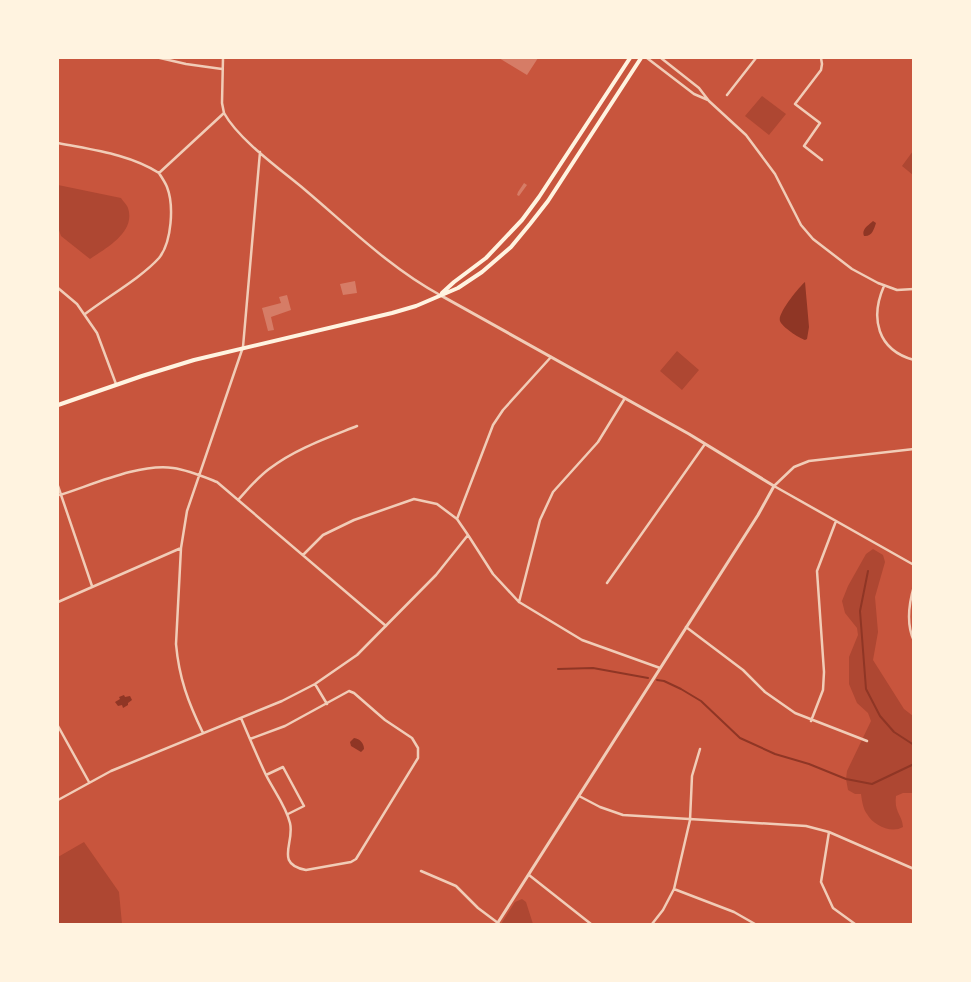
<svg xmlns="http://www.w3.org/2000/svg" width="971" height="982" font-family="Roboto,sans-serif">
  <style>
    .green { fill: #ae4732 }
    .water { fill: #8f3625 }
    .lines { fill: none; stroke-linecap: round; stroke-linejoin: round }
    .stream { stroke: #8f3625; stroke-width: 2 }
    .building { fill: #d67c66 }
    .minor { stroke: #f1ccb7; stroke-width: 2.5 }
    .tertiary { stroke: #f1ccb7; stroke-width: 3 }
    .secondary { stroke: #fff3e0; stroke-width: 4 }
  </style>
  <rect width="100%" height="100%" fill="#c8553d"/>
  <path class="green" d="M762 96 786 114 769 135 745 116Z
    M913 151H914L913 175 902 166Z
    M58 185 121 198C123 201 127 205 128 208 136 232 106 248 90 259L61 236 58 227Z
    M677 351 699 370 682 390 660 371Z
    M873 549 883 555 885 562 875 597 878 632 873 660 904 709 913 716V793H903L896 796C894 813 902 814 903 827 891 834 873 825 867 814 863 809 862 801 861 794H855L848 790 846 779 847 771 871 721 868 713 857 703 849 684V657L858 635 857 628 845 613 842 601 848 586 866 554Z
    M84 842 119 892 122 924H58V857Z
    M522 899 526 902 533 924H501L515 902Z"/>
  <path class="water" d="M873 221 876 223C874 229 872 237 864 236 861 229 869 225 873 221Z
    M805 282 809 327 807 339 805 340C799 338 782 327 780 321 777 314 799 287 805 282Z
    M124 695 125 697 130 696 132 700 128 703V705L123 708 122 705 118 706 115 702 120 699 119 697Z
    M354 738C360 739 364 743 364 749L361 752 351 746 350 742Z"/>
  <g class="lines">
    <path class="stream" d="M868 571 860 611 866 689 880 716 894 732 914 745
      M558 669 593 668 648 678
      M657 680 664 681 681 689 701 701 740 738 775 754 809 764 846 779 872 784 914 764"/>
  </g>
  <path class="building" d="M499 58H538L527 75Z
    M524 183 527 185 519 196 517 195 518 192Z
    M355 281 357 293 343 295 340 284Z
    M287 295 291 310 271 317 274 330 268 331 262 308 281 303 279 297Z"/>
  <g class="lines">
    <path class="minor" d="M160 58 186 64 222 69
      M647 58 694 94 708 100
      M661 58 699 88 709 101 746 135 775 174 801 225 813 239 852 269 878 283 897 290 914 289
      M821 58 822 64 821 70 795 104 820 123 804 146 822 160
      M727 95 756 58
      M224 113C239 140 280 169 304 189 348 226 390 268 440 295
      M58 143C93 150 129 154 159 173
      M884 286C870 318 877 350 914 360
      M58 288 77 304 97 333 116 384
      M85 314C107 297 141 278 159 258 172 242 174 205 167 187 165 182 162 178 159 173L224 113 222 103 223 58
      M914 449 809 461 794 467 774 486 914 565
      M58 486 92 586
      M60 495C92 485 140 463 173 468 188 470 202 476 217 482L386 626
      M238 500C248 489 257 478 269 469 295 449 327 438 357 426
      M468 535 493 574 519 602 582 640 660 668
      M303 555 323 535 354 520 414 499 437 504 457 519
      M607 583 705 444
      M914 586C909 603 906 624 914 641
      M58 602 181 548
      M519 602 540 520 553 492 598 442 625 398
      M686 627 743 670 765 692 795 713 867 741
      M315 684 327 704
      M241 718C249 737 257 756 266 775 274 791 286 806 290 823 295 843 274 864 306 870L351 862 356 859 418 758V748L412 738 385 720 354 693 349 691 285 726 250 739
      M811 721 823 690 824 672 817 571 836 521
      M58 726 89 782
      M203 733C188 702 179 678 176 644L181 548 187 511 243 347 260 152
      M266 775 283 767 304 806 288 814
      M579 796 600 807 623 815 806 826 829 832 914 869
      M58 800 111 771 282 701 315 684 357 655 436 575 468 535 457 519 493 425 503 410 551 357
      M829 832 821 882 833 908 855 924
      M421 871 456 886 478 908 498 923
      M529 875 591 924
      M674 889 734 912 755 924
      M652 924 663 910 674 889 690 820 692 776 700 749"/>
    <path class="tertiary" d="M440 295 689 434 774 486 758 515 497 924"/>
    <path class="secondary" d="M442 293 454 282 486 258 522 220 539 197 630 58
      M58 405 142 376 194 360 392 313 416 306 458 288 482 272 511 247 530 224 548 201 641 58"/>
  </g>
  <rect width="971" height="982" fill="none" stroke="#fff3e0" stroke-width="118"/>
</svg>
